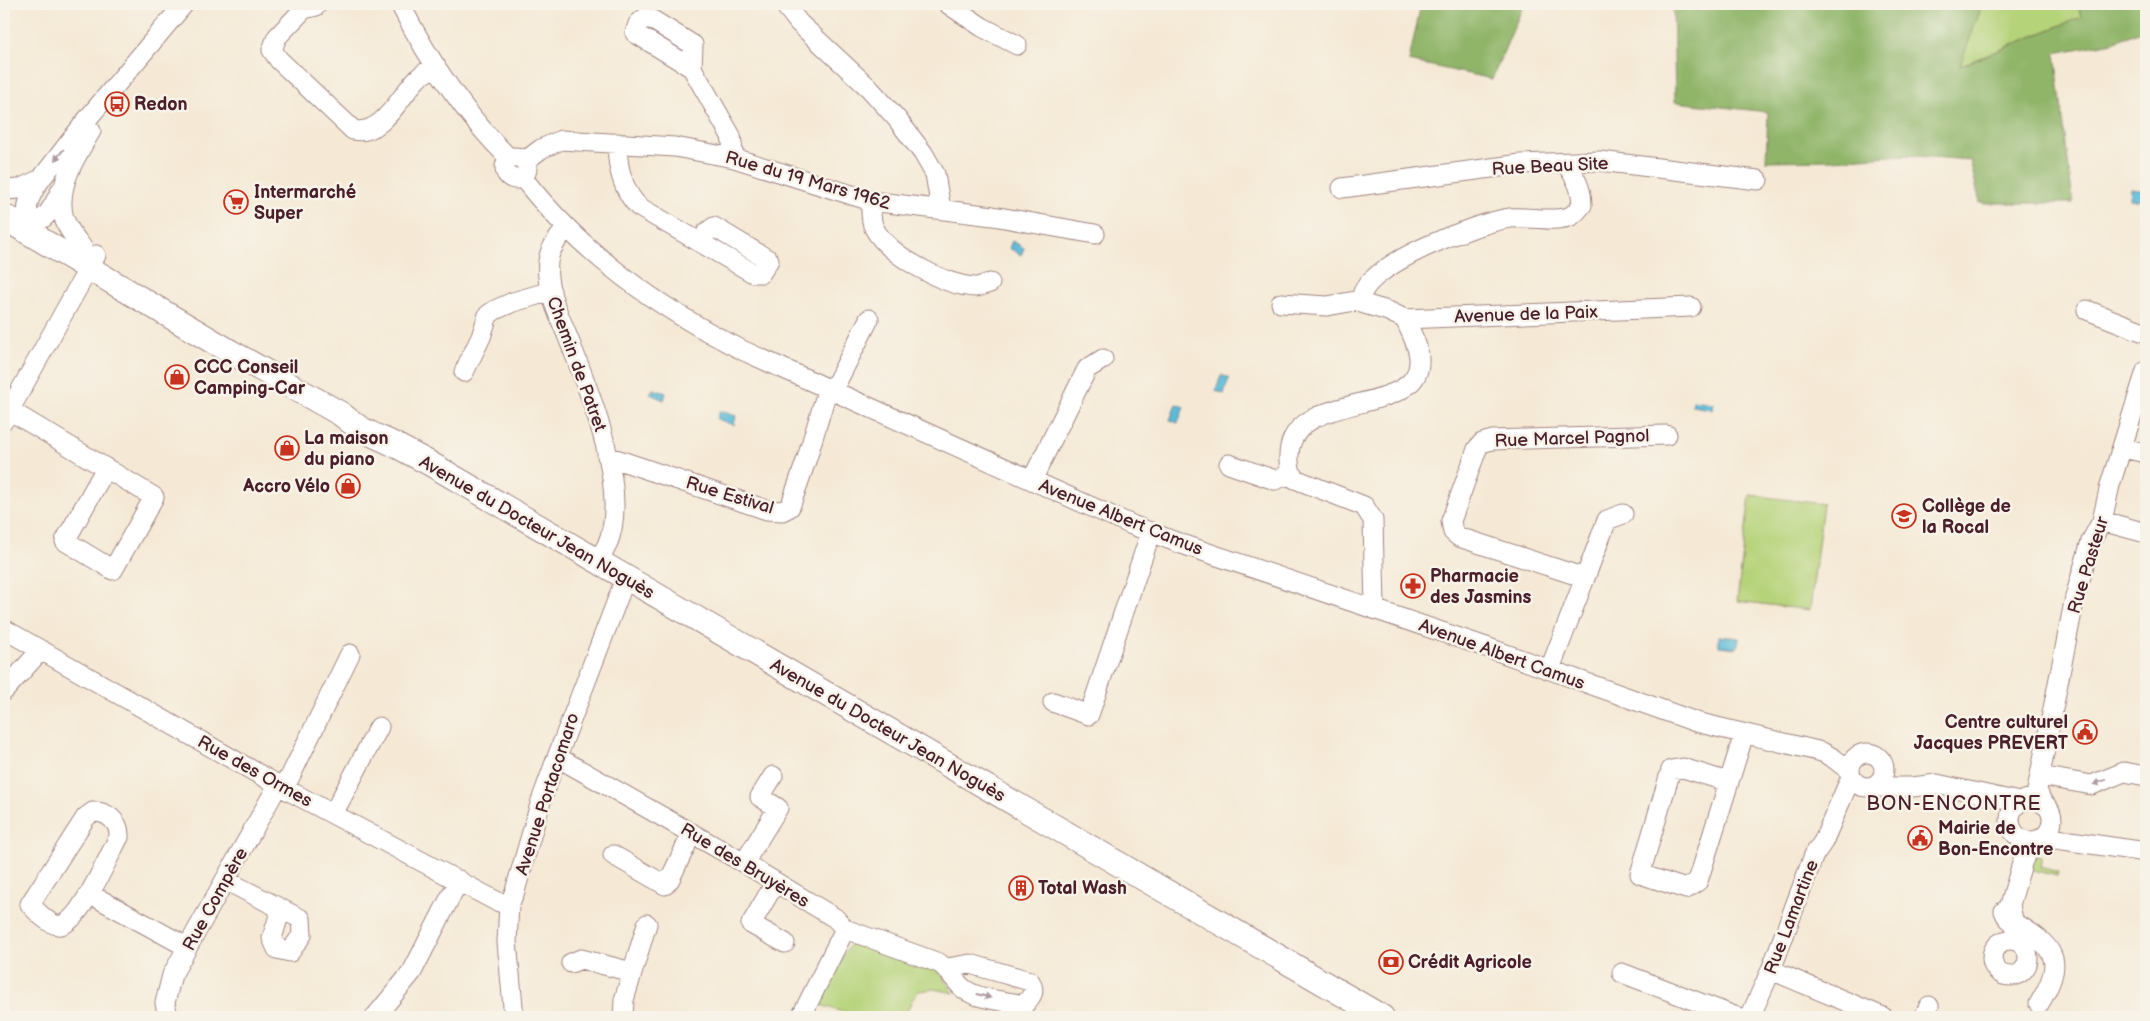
<svg xmlns="http://www.w3.org/2000/svg" width="2150" height="1021" font-family="'Balsamiq Sans',sans-serif">
  <style>
    .green { fill: #b5d379; stroke: #807952 }
    .forest { fill: #90b569; stroke: #6d6a4a }
    .water { fill: #5bbcd9; stroke: #526e82 }
    .lines { fill: none; stroke-linecap: round; stroke-linejoin: round }
    .minor-casing { stroke: #a08480; stroke-width: 21 }
    .major-casing { stroke: #a08480; stroke-width: 26 }
    .minor { stroke: #fff; stroke-width: 19 }
    .major { stroke: #fff; stroke-width: 24 }
    .oneway { fill: #ae9aa0 }
    .labels { text-anchor: middle; stroke-width: 5; stroke-linejoin: round; paint-order: stroke }
    .poi-label { font-size: 18px; font-weight: bold; fill: #4a1f2b; stroke: #f7f3e8; text-anchor: start }
    .street-label { font-size: 18px; fill: #4a1f2b; stroke: #f7f3e8 }
    .quarter-label { font-size: 20px; letter-spacing: 1px; fill: #4a1f2b; stroke: #f7f3e8 }
  </style>
  <rect width="100%" height="100%" fill="#f7f3e8"/>
  <filter id="ink" filterUnits="userSpaceOnUse"><feTurbulence type="fractalNoise" baseFrequency=".02" numOctaves="2"/><feDisplacementMap in="SourceGraphic" scale="10" xChannelSelector="R" yChannelSelector="G"/><feConvolveMatrix kernelMatrix="1 2 1 2 8 2 1 2 1" color-interpolation-filters="sRGB"/></filter>
  <filter id="wash" filterUnits="userSpaceOnUse"><feTurbulence type="fractalNoise" baseFrequency=".0096" numOctaves="4" result="noise"/><feDisplacementMap in="SourceGraphic" scale="20" xChannelSelector="R" yChannelSelector="G"/><feGaussianBlur stdDeviation="1.12" result="paint"/><feColorMatrix in="noise" values="0 0 0 0 0 0 0 0 0 0 0 0 0 0 0 0 0 1.4 0 .05"/><feComposite in="paint" operator="in"/></filter>
  <g filter="url(#wash)">
    <rect width="100%" height="100%" fill="#f5e9d5"/>
    <path class="green" d="M1976 4H2078L2081 17 1959 66 1980 11Z
      M1750 495 1823 504 1810 610 1737 601Z
      M2034 855 2042 857 2040 867 2058 872 2057 876 2030 869Z
      M853 940 937 967 954 993 934 989 919 991 912 1000 905 1017H858L818 1004 817 999Z"/>
    <path class="forest" d="M1421 4H1524L1492 79 1409 61Z
      M1673 4H1976L1980 11 1960 66 2081 17 2078 4H2146V23H2144L2141 31 2113 42 2055 53 2073 203H1980L1970 160 1905 155 1832 160 1766 161 1768 112 1675 102Z"/>
    <path class="water" d="M2131 188 2146 190V200L2130 199Z
      M1012 241 1024 248 1021 255 1009 248Z
      M1221 375 1229 378 1224 394 1216 391Z
      M653 389 666 393 664 400 650 394Z
      M1693 400 1713 403 1712 409 1692 406Z
      M1176 404 1184 407 1178 423 1170 420Z
      M720 411 736 416 734 425 717 419Z
      M1719 636 1739 638 1737 648 1719 646Z"/>
  </g>
  <g filter="url(#ink)">
    <g class="lines">
      <g class="minor-casing">
        <path id="minor" d="M400 4C428 59 465 115 509 158
          M784 4 799 23 869 88 897 119 923 153 935 174 941 209
          M948 4 982 27 1017 45
          M316 6 304 9 277 37 272 50 279 60 353 130C382 137 400 96 417 79 422 74 429 70 436 66
          M692 68 693 45 651 19 645 18 638 24 635 33 692 68 731 136 734 158
          M618 143C616 164 623 192 639 207L753 273H761L769 260 714 227 707 232 701 243
          M505 168a11 11 0 1 1 22 0a11 11 0 1 1-22 0Z
          M525 161 541 149 561 140 675 147 734 158 871 201 993 216 1095 234
          M1566 163C1575 177 1582 188 1582 205 1579 209 1575 213 1571 216 1556 223 1526 216 1510 218 1480 222 1361 265 1361 300L1364 304 1388 311 1405 319 1691 307
          M522 177C583 255 657 307 744 351L1132 525 1176 542 1486 647 1696 722 1822 752 1833 758 1850 771
          M1342 188 1521 164 1600 161 1758 180
          M4 190 19 189 41 179 89 117 184 4
          M871 201C871 210 870 219 874 228 888 255 945 286 975 287 980 287 985 284 990 283
          M9 216C41 230 48 218 61 190
          M566 229C558 238 549 249 548 262 545 287 558 313 567 335 588 388 631 490 607 545 604 551 601 556 598 561
          M38 231C20 213 28 197 41 179
          M82 247C75 238 65 226 63 214 57 184 77 155 91 131
          M1281 303 1327 306 1361 300
          M2087 310 2146 333
          M464 372 481 337 488 315 495 310 513 302 551 291
          M9 410 154 497 113 570 65 541 106 468
          M4 420 96 255
          M2122 448 2146 453
          M607 456 767 510 782 511 790 507 807 458 825 398 838 380 869 319
          M1229 464 1275 480 1291 474
          M1032 480 1087 369 1103 359
          M2102 521 2146 533
          M1585 578 1607 520 1623 514
          M1375 609 1373 520 1364 506 1295 479C1288 470 1288 458 1290 447 1302 390 1423 416 1419 359 1419 346 1410 331 1405 319
          M4 629 278 785 496 901 509 905
          M1550 669 1585 578 1459 537 1453 532 1451 521 1477 449 1482 443 1492 440 1667 435
          M4 691 40 651
          M1053 702 1089 715 1151 532
          M1850 770a17 17 0 1 1 34 0a17 17 0 1 1-34 0Z
          M557 757 744 863 835 918 845 929 801 1017
          M2040 776 2092 785 2124 772 2146 776
          M1728 782 1683 768 1671 770 1640 874 1686 889 1698 881 1744 734
          M1869 787H1912L1937 784 2019 802
          M2010 820a21 21 0 1 1 42 0a21 21 0 1 1-42 0Z
          M2043 804 2037 790 2075 597 2091 541 2102 521 2110 485 2146 371
          M93 812C107 811 120 822 119 837 109 855 81 921 61 925 51 927 36 911 30 904L86 817Z
          M333 814 379 727
          M2043 837 2146 852
          M613 855 665 885 670 879 692 833
          M744 863 778 808 760 797 773 776
          M225 880 301 919 302 935 290 952 277 949 272 938 281 909
          M775 883 751 924 785 943
          M90 894 187 947
          M2004 911C2008 921 2012 921 2020 926 2059 950 2063 964 2039 1004
          M2014 925 2010 905 2023 860 2036 840
          M845 929 939 963C950 970 954 981 964 989 979 1000 1006 1001 1024 1005 1032 996 1036 992 1030 981L970 964 947 968
          M1992 958a18 18 0 1 1 36 0a18 18 0 1 1-36 0Z
          M571 963 581 959 632 972
          M1771 970 1883 1017
          M1622 973 1737 1017
          M168 1017 165 1003 172 975 278 785 289 779 350 654
          M375 1017 412 972 459 880
          M514 1017 507 942 509 905 515 891 541 801 557 757 626 577
          M623 1017 624 1000 647 924
          M1750 1017 1771 970 1814 855 1823 842 1851 777
          M1924 1017 1929 1006"/>
      </g>
      <g class="major-casing">
        <path id="major" d="M4 218 229 351 341 414C359 430 372 434 393 444 405 450 417 457 429 463L1382 1017"/>
      </g>
      <use href="#minor" class="minor"/>
      <use href="#major" class="major"/>
    </g>
    <defs><path id="oneway-solid" d="M-6-.8H1V-3.2L6.5 0L1 3.2V.8H-6Z" transform="scale(1.25)"/></defs>
    <g class="oneway">
      <use href="#oneway-solid" transform="translate(59 155) rotate(129)"/>
      <use href="#oneway-solid" transform="translate(2100 782) rotate(160)"/>
      <use href="#oneway-solid" transform="translate(984 996) rotate(15)"/>
    </g>
  </g>
  <defs>
    <g id="bus-ring" transform="scale(1.25)"><circle r="9.5" fill="#f7f3e8" stroke="#c8321e" stroke-width="1.5"/><path d="M-5-6H5V4H4V6H2V4H-2V6H-4V4H-5ZM-3.5-4V0h7V-4ZM-3.5 1.2v1.5H-2V1.2ZM2 1.2v1.5H3.5V1.2Z" fill="#c8321e"/></g>
    <g id="supermarket-ring" transform="scale(1.25)"><circle r="9.5" fill="#f7f3e8" stroke="#c8321e" stroke-width="1.5"/><path d="M-6-5.5h2.5l.6 2H6L4.5 2H-2.5L-4.4-4H-6ZM-1.5 3.2a1.3 1.3 0 1 0 .1 0ZM3 3.2a1.3 1.3 0 1 0 .1 0Z" fill="#c8321e"/></g>
    <g id="shop-ring" transform="scale(1.25)"><circle r="9.5" fill="#f7f3e8" stroke="#c8321e" stroke-width="1.5"/><path d="M-5-2.5h2.3a2.7 3.5 0 0 1 5.4 0H5L5.5 6h-11ZM-1.5-2.5h3a1.5 2.3 0 0 0-3 0Z" fill="#c8321e"/></g>
    <g id="school-ring" transform="scale(1.25)"><circle r="9.5" fill="#f7f3e8" stroke="#c8321e" stroke-width="1.5"/><path d="M0-5L7-2L0 1L-7-2ZM-4 1L0 2.5L4 1V4Q0 6-4 4Z" fill="#c8321e"/></g>
    <g id="pharmacy-ring" transform="scale(1.25)"><circle r="9.5" fill="#f7f3e8" stroke="#c8321e" stroke-width="1.5"/><path d="M-2-6h4v4h4v4h-4v4h-4v-4h-4v-4h4Z" fill="#c8321e"/></g>
    <g id="civic-ring" transform="scale(1.25)"><circle r="9.5" fill="#f7f3e8" stroke="#c8321e" stroke-width="1.5"/><path d="M-.6-6.5H3V-4.5H.6V-3L4-1V1h2V6H-6V1h2V-1L-.6-3ZM-1.2 2.5V6h2.4V2.5Z" fill="#c8321e"/></g>
    <g id="building-ring" transform="scale(1.25)"><circle r="9.5" fill="#f7f3e8" stroke="#c8321e" stroke-width="1.5"/><path d="M-4-6H4V6H1V3H-1V6H-4ZM-2.5-4.3h1.7v1.8h-1.7ZM.8-4.3h1.7v1.8H.8ZM-2.5-1h1.7V.8h-1.7ZM.8-1h1.7V.8H.8Z" fill="#c8321e"/></g>
    <g id="bank-ring" transform="scale(1.25)"><circle r="9.5" fill="#f7f3e8" stroke="#c8321e" stroke-width="1.5"/><path d="M-6-4H6V4H-6ZM0-2.3a2.3 2.3 0 1 0 0 4.6a2.3 2.3 0 1 0 0-4.6Z" fill="#c8321e"/></g>
  </defs>
  <g fill-rule="evenodd">
    <use href="#bus-ring" x="117" y="104"/>
    <use href="#supermarket-ring" x="236" y="202"/>
    <use href="#shop-ring" x="177" y="377"/>
    <use href="#shop-ring" x="287" y="448"/>
    <use href="#shop-ring" x="348" y="486"/>
    <use href="#school-ring" x="1904" y="516"/>
    <use href="#pharmacy-ring" x="1413" y="586"/>
    <use href="#civic-ring" x="2085" y="732"/>
    <use href="#civic-ring" x="1920" y="838"/>
    <use href="#building-ring" x="1021" y="888"/>
    <use href="#bank-ring" x="1391" y="962"/>
  </g>
  <g class="labels">
    <g class="poi-label">
      <text x="134" y="110">Redon</text>
      <text x="254" y="198">Intermarché<tspan x="254" dy="21">Super</tspan></text>
      <text x="194" y="373">CCC Conseil<tspan x="194" dy="21">Camping-Car</tspan></text>
      <text x="304" y="444">La maison<tspan x="304" dy="21">du piano</tspan></text>
      <text x="330" y="492" text-anchor="end">Accro Vélo</text>
      <text x="1922" y="512">Collège de<tspan x="1922" dy="21">la Rocal</tspan></text>
      <text x="1430" y="582">Pharmacie<tspan x="1430" dy="21">des Jasmins</tspan></text>
      <text x="2068" y="728" text-anchor="end">Centre culturel<tspan x="2068" dy="21">Jacques PREVERT</tspan></text>
      <text x="1938" y="834">Mairie de<tspan x="1938" dy="21">Bon-Encontre</tspan></text>
      <text x="1038" y="894">Total Wash</text>
      <text x="1408" y="968">Crédit Agricole</text>
    </g>
    <g class="street-label">
      <text transform="translate(1550 166) rotate(-3)" y="6">Rue Beau Site</text>
      <text transform="translate(808 180) rotate(16)" y="6">Rue du 19 Mars 1962</text>
      <text transform="translate(1526 314) rotate(-2)" y="6">Avenue de la Paix</text>
      <text transform="translate(577 364) rotate(70)" y="6">Chemin de Patret</text>
      <text transform="translate(1572 438) rotate(-2)" y="6">Rue Marcel Pagnol</text>
      <text transform="translate(730 495) rotate(17)" y="6">Rue Estival</text>
      <text transform="translate(1121 517) rotate(22)" y="6">Avenue Albert Camus</text>
      <text transform="translate(537 527) rotate(30)" y="6">Avenue du Docteur Jean Noguès</text>
      <text transform="translate(2088 565) rotate(-73)" y="6">Rue Pasteur</text>
      <text transform="translate(1502 654) rotate(20)" y="6">Avenue Albert Camus</text>
      <text transform="translate(888 730) rotate(30)" y="6">Avenue du Docteur Jean Noguès</text>
      <text transform="translate(255 771) rotate(29)" y="6">Rue des Ormes</text>
      <text transform="translate(547 794) rotate(-72)" y="6">Avenue Portacomaro</text>
      <text transform="translate(745 865) rotate(31)" y="6">Rue des Bruyères</text>
      <text transform="translate(215 899) rotate(-61)" y="6">Rue Compère</text>
      <text transform="translate(1791 917) rotate(-69)" y="6">Rue Lamartine</text>
    </g>
    <g class="quarter-label">
      <text x="1954" y="810">BON-ENCONTRE</text>
    </g>
  </g>
  <rect width="2150" height="1021" fill="none" stroke="#f7f3e8" stroke-width="20"/>
</svg>
